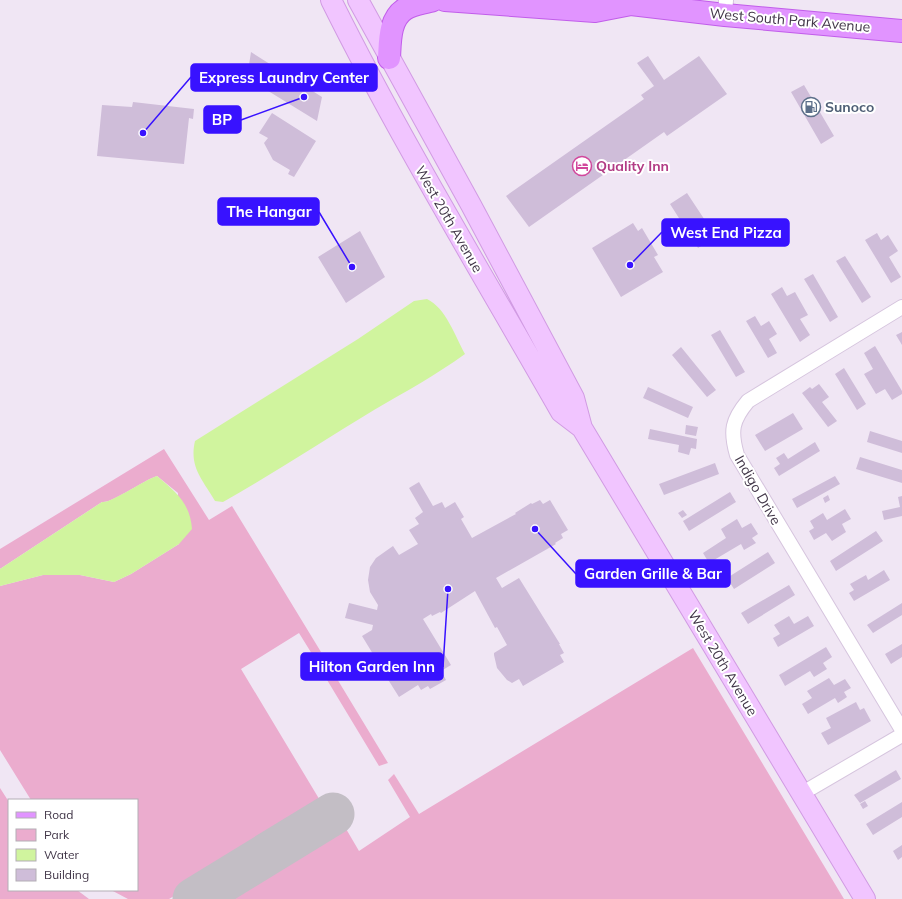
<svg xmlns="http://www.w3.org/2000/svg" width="902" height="899" font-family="Mulish,sans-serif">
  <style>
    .green { fill: #ebacce }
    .water { fill: #d0f49e }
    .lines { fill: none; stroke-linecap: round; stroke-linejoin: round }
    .taxiway { stroke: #c3bec5; stroke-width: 43 }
    .building { fill: #cfbdd9 }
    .street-casing { stroke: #d6c5de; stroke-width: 16 }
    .secondary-casing { stroke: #d19be3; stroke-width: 22 }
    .primary-casing { stroke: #c15dea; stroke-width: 24 }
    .street { stroke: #fff; stroke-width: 14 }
    .secondary { stroke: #f1c5ff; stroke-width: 20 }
    .primary { stroke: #e194ff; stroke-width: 22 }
    .labels { text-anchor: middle; stroke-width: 4; stroke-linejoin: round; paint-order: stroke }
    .street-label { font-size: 14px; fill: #403547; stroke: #fff }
    .service-label { font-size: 14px; font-weight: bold; fill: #4e5e75; stroke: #fff; text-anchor: start }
    .hotel-label { font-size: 14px; font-weight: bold; fill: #b23c85; stroke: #fff; text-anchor: start }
    .leader { fill: none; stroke: #3812ff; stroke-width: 1.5 }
    .callout-dot { fill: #3812ff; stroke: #fff; stroke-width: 1.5 }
    .callout { fill: #3812ff; stroke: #3812ff; stroke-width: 1.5 }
    .callout-label { font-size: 15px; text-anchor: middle; font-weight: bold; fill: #fff }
  </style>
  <rect width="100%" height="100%" fill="#f0e6f4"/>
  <path class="green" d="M164 449 209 520 232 506 321 652 312 654 299 633 241 669 324 807 169 899H128L111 890H137V800H31L0 750V586L43 575H80L114 582 131 574 179 544 178 493 157 476C144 480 111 504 102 502L0 569V549Z
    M693 648 844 899H219L342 822 359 851 410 817 388 780 394 774 419 814Z
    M322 654 388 763 379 766 315 660Z
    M0 788 9 802V890H77L89 899H0Z"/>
  <path class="water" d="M427 299C446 308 455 336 465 354 436 375 405 392 374 410 323 441 274 473 223 502L215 501C202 479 189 467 195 441L358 339 414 301Z
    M157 476C176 492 190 503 192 529L179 544 131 574 114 582 80 575H43L0 586V569L102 502C110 504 144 480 157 476Z"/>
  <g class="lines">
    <path class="taxiway" d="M194 899 333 814"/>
  </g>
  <path class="building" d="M251 52 322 97 317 121 247 78Z
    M648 56 664 80 699 56 727 94 667 136 664 132 529 227 506 196 644 99 641 95 654 86 637 63Z
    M804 85 834 136 821 144 791 92Z
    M133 102 194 109 193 119 189 118 184 164 97 156 102 105 132 107Z
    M272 113 316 141 294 177 288 174 290 170 273 160 264 143 268 138 259 133Z
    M687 193 716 237 698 248 670 204Z
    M633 223 638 231 642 228 658 255 654 257 663 272 621 297 592 248Z
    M360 231 385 277 346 303 318 257Z
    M877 233 881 240 888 235 898 251 889 257 901 277 891 283 865 240Z
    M845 256 871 297 862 303 836 261Z
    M813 274 838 317 830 322 804 279Z
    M782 287 787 296 795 292 808 315 800 319 810 335 800 342 771 294Z
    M755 316 761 326 769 321 777 334 769 339 777 353 768 358 746 321Z
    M720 330 745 372 736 377 711 335Z
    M902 332V345L896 335Z
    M875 346 902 391V394L892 400 885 389 876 394 864 374 873 369 864 353Z
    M681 347 716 390 707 397 672 355Z
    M844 368 866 404 857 410 835 374Z
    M819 384 829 397 822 402 837 421 828 427 802 393 810 387 812 389Z
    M648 387 693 407 688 418 643 398Z
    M793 413 803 429 765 451 755 435Z
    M686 425 698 427 696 436 685 434Z
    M650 429 697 439 696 449 691 448 689 455 678 452 679 445 648 439Z
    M870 431 902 441V453L867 442Z
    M815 442 820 451 779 476 774 468 780 464 776 458 784 453 788 459Z
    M860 457 902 470V483L856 469Z
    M715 463 719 474 664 495 659 484Z
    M835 476 840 484 797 508 792 499Z
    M419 482 433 506 442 502 445 508 455 502 464 517 461 519 472 538 516 514 515 513 531 503 532 504 540 500 543 504 550 500 568 530 561 534 563 538 555 543 556 544 496 578 502 588 519 578 560 644H559L564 653 560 655 564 662 523 686 519 679 512 683 507 680 497 668 494 655V653L507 645 497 627 495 628 475 591 441 613 440 612 432 616 431 614 423 619 451 665 441 671 446 680 430 689 428 686 421 690 418 685 399 697 382 670 380 671 371 656 373 654 362 636 372 630 373 625 345 618 349 603 377 610 378 605 370 592 368 580 370 567 376 558 393 546 399 555 418 544 409 530 419 524 415 518 423 512 409 488Z
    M730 492 736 502 689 531 683 521Z
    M828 495 830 500 825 503 823 498Z
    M902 496V516L884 520 882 511 900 507 898 497Z
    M845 509 851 519 842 524 846 532 832 541 826 533 814 540 809 531 814 528 810 521 823 513 827 520Z
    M683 510 687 515 682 518 678 513Z
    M737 519 742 528 751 523 758 534 752 538 756 543 744 550 741 544 709 563 703 553 726 538 721 529Z
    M876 531 883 541 836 571 830 561Z
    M768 552 775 563 734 589 727 578Z
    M884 570 890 580 854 601 849 593 854 590 850 584 866 575 868 580Z
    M789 585 795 595 748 624 741 613Z
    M902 603V615L873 633 867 625Z
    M789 616 794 624 808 616 814 626 778 647 773 638 780 634 774 625Z
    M902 644V657L891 664 885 654Z
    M826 647 832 657 823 663 827 669 814 677 810 671 785 686 779 675Z
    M829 678 834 685 845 679 851 688 844 692 847 697 838 703 835 698 808 714 802 704 812 698 807 691Z
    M856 702 860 710 864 708 871 721 828 745 821 733 831 728 826 718Z
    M896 770 901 779 860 803 854 795Z
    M865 801 868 806 863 809 860 804Z
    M902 802V817L873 835 866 824Z
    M902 845V857L898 860 893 851Z"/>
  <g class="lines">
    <g class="street-casing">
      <path id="street" d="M725 15 726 0
        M902 307 748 401C732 420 730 431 737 455L902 730
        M801 794 902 735"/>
    </g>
    <g class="secondary-casing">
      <path id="secondary" d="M331 0C401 141 483 275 561 412L582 428
        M358 0 471 205 574 398 582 428 865 899"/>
    </g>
    <g class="primary-casing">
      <path id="primary" d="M445 0 595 11 631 4 725 15 902 31
        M389 58C390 42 389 19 405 9 413 4 424 3 433 0"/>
    </g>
    <use href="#street" class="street"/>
    <use href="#secondary" class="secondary"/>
    <use href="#primary" class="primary"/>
  </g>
  <defs>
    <g id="fuel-ring" transform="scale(1)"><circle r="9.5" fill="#fff" stroke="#5c6f8a" stroke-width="1.5"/><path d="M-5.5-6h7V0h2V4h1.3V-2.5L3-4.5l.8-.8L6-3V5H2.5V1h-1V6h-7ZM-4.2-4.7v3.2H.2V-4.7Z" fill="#5c6f8a"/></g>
    <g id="hotel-ring" transform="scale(1)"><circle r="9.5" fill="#fff" stroke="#d1479c" stroke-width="1.5"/><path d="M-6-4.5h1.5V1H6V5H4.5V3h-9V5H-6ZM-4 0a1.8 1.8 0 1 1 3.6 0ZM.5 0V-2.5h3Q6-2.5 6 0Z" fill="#d1479c"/></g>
  </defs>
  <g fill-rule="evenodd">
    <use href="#fuel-ring" x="811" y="107"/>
    <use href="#hotel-ring" x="582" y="166"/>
  </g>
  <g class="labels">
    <g class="street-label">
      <text transform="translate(790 20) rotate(5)" y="5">West South Park Avenue</text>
      <text transform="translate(449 219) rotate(60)" y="5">West 20th Avenue</text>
      <text transform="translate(758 490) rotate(60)" y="5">Indigo Drive</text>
      <text transform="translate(723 663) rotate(59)" y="5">West 20th Avenue</text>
    </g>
    <g class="service-label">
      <text x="825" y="112">Sunoco</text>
    </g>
    <g class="hotel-label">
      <text x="596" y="171">Quality Inn</text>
    </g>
  </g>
  <path class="leader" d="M143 133L191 77M304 97L241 120M352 267L319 212M630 265L662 232M535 529L576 574M448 589L443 667"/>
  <g class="callout-dot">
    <circle cx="143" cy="133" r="4"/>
    <circle cx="304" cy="97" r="4"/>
    <circle cx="352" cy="267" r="4"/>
    <circle cx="630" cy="265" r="4"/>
    <circle cx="535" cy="529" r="4"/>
    <circle cx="448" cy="589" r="4"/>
  </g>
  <g class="callout">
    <rect x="191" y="64" width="186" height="27" rx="4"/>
    <rect x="204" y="106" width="37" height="27" rx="4"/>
    <rect x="218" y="198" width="101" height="27" rx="4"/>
    <rect x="662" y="219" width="127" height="27" rx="4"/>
    <rect x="576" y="560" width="154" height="27" rx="4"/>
    <rect x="301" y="653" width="142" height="27" rx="4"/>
  </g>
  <g class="callout-label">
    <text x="284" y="83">Express Laundry Center</text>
    <text x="222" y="125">BP</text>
    <text x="269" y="217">The Hangar</text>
    <text x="726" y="238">West End Pizza</text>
    <text x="653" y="579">Garden Grille &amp; Bar</text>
    <text x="372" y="672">Hilton Garden Inn</text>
  </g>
  <rect x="8" y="799" width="130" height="92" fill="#ffffff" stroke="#b3aeb5"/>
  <rect x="16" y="812" width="20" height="6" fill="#e194ff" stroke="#b3aeb5"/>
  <text x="44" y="819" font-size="12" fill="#403547">Road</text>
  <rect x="16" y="829" width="20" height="12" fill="#ebacce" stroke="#b3aeb5"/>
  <text x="44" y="839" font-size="12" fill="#403547">Park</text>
  <rect x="16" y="849" width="20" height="12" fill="#d0f49e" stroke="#b3aeb5"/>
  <text x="44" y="859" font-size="12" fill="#403547">Water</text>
  <rect x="16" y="869" width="20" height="12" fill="#cfbdd9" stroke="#b3aeb5"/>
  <text x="44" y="879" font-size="12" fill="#403547">Building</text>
</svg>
